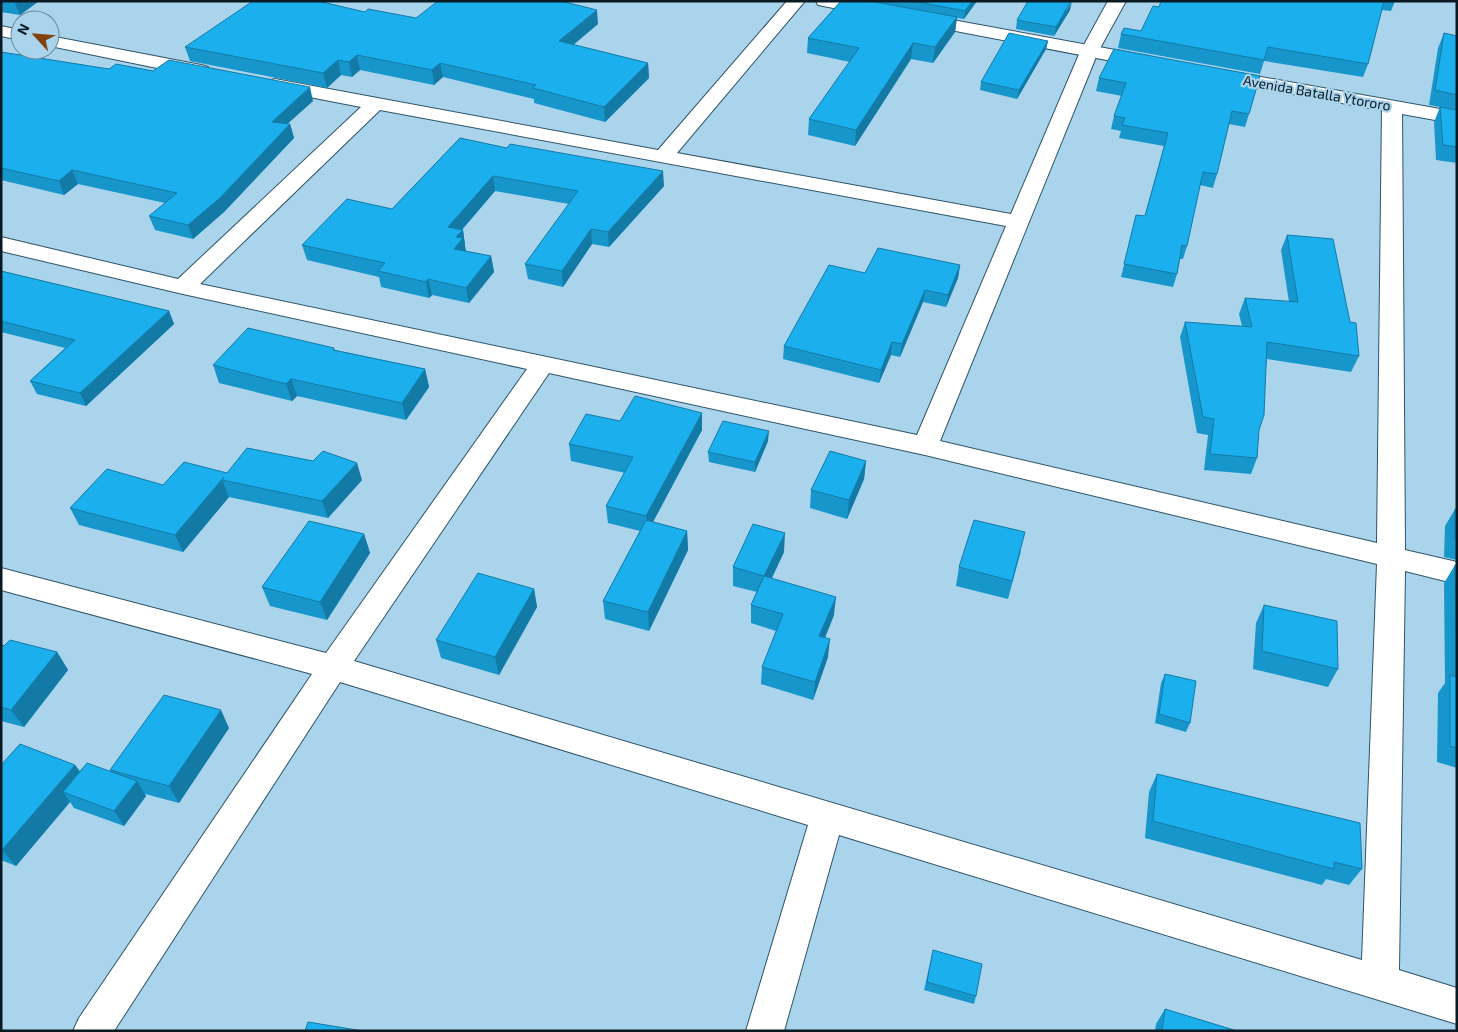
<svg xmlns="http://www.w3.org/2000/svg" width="1458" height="1032" font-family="'Exo 2',sans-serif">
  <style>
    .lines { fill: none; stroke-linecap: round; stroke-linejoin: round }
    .street-casing { stroke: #2e5468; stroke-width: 2 }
    .secondary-casing { stroke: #2e5468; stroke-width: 2 }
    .street { fill: #fff; fill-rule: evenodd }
    .secondary { fill: #fff; fill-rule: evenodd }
    .wall { fill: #1796cc }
    .shaded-wall { fill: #137aa6 }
    .building { fill: #1bafed; stroke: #137aa6 }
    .labels { text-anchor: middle; stroke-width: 4.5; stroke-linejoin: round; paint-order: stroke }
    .far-street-label { font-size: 14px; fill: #0a1a22; stroke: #aad4ec }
  </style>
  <rect width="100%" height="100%" fill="#aad4ec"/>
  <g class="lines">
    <g class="street-casing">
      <path id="street" d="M787 1H805L677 153 1011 214 1080 52 1108 1H1126L1098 52 940 441 1377 543 1382 107 1385 103H1399L1402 107 1405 550 1457 562V584L1405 571 1399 970 1457 988V1024L839 835 784 1031H746L808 825 340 682 114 1031H73L79 1018 312 674 1 590V568L326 653 527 369 183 294 1 251V237L178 279 361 107 268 89 266 85 268 81 275 79 658 150ZM380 110 1006 226 917 435 200 284ZM549 373 925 455 1377 564 1362 960 354 661Z
        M1 26 20 30V40L1 36Z
        M50 36 201 65 208 67 210 71 208 75 201 77 50 46Z"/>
    </g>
    <g class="secondary-casing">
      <path id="secondary" d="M816 1H852L881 7 884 11 881 15 875 16 818 5Z
        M920 14 1148 56 1155 58 1157 62 1155 66 1148 68 914 23 911 19 914 15Z
        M1222 70 1457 112V124L1215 80 1213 76 1215 72Z"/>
    </g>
    <use href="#street" class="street"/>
    <use href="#secondary" class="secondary"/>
  </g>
  <path class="wall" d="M1 1H39L20 15 1 12Z
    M841 1H977L964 19 957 18 955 32 933 63 911 59 855 146 808 135 809 119 850 62 807 53 808 38Z
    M1161 1H1395L1391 11 1382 10 1368 64 1363 77 1264 61 1260 74 1118 48 1121 34 1141 31 1159 7Z
    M1070 10 1054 36 1016 29 1017 20Z
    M365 12 416 18 598 24 573 45 648 63 649 78 605 122 534 103V99L443 77 434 85 360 70 352 77 341 75 327 88 190 61 185 47Z
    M1444 33 1457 36V163L1436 160 1434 122 1440 107 1429 105 1438 48Z
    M1048 41 1046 49 1017 99 980 90 981 82Z
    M1114 49 1249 114 1245 127 1229 124 1217 174 1213 188 1200 185 1187 246 1183 259H1180L1177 274 1173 287 1121 277 1136 215 1145 216 1164 146 1119 138 1121 131 1111 129 1114 116 1122 96 1096 91 1099 78Z
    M1 52 109 69 313 101 287 124H290L294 138 224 212 193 239 155 230 149 216 165 203 78 184 64 195 1 180Z
    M460 138 664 186 609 247 592 244 563 287 528 279 525 264 569 204 495 191 462 230H463L465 245V246L466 251 491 256 494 272 469 303 432 295 429 298 381 287 379 277 307 260 302 245 392 209Z
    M1287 235 1350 322 1359 356 1351 372 1267 359 1259 430 1257 458 1251 474 1204 470 1208 435 1197 433 1180 337 1185 322 1242 326 1239 314 1245 298 1289 302 1281 250Z
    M960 265 958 278 946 307 923 302 900 357 891 355 879 383 783 359 784 346 865 273Z
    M1 271 169 311 174 324 86 406 37 394 30 381 65 348 1 332Z
    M334 348 335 350 425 369 429 387 406 420 297 396 292 401 219 383 213 365Z
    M702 413V430L653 522 687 531 688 550 649 631 605 619 603 601 640 531 608 523 606 506 625 473 571 461 569 444 620 421Z
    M768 441 755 472 709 462 708 452Z
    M866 461 864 479 847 519 810 508 811 490Z
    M227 473 362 480 328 518 229 497 183 552 79 525 70 508 163 485Z
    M1455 509H1457V560L1444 557 1445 526Z
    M364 534 370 553 327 620 270 606 262 587Z
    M1021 551 1008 599 956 586 959 567Z
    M784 552 772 578 834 615 825 638 828 657 813 700 761 684 762 667 776 631 751 623V605L757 592 733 586V567Z
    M1455 565H1457V768L1437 762 1438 693 1445 683 1444 583Z
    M534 589 537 607 499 675 441 658 436 640Z
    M1264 605 1338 669 1328 687 1253 669 1256 623Z
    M1 645 4 646 57 652 68 670 24 727 1 721Z
    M1165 674 1190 723 1186 732 1155 723 1161 683Z
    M229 728 179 803 145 794 146 796 124 826 74 808 70 802 16 866 1 860V765H75L80 771 111 772 110 770Z
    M1157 774 1362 869 1349 885 1326 879 1322 885 1145 838 1149 792Z
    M933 950 976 996 974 1004 924 990Z
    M1165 1009 1237 1031H1155L1156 1024Z"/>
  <path class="shaded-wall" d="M14 1H39L20 15Z
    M972 1H977L964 19 965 11Z
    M1072 1 1070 10 1054 36 1056 27Z
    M597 10 598 24 560 56 559 41Z
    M957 17 955 32 933 63 935 47Z
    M1048 41 1046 49 1017 99 1019 90Z
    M913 43 911 59 855 146 856 130Z
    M357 55 360 70 352 77 349 62Z
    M338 60 341 75 327 88 323 73Z
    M440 63 443 77 434 85 432 70Z
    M648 63 649 78 605 122 604 107Z
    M310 87 313 101 275 135 272 122Z
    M290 124 294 138 224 212 193 239 188 225Z
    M72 170 78 184 64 195 59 181Z
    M663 171 664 186 609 247 608 232Z
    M493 176 495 191 451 242 448 227Z
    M591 229 592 244 563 287 562 271Z
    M463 230 465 245V246L466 254 454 249 456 237Z
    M491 256 494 272 469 303 466 288Z
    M960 265 958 278 946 307 948 295Z
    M428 279 432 295 429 298 426 282Z
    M925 290 923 302 900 357 902 344Z
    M169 311 174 324 86 406 80 393Z
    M892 342 891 355 879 383 881 370Z
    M425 369 429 387 406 420 402 403Z
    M291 379 297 396 292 401 286 384Z
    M702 413V430L647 533 646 516Z
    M769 431 768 441 755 472V462Z
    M866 461 864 479 847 519 849 500Z
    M357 463 362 480 328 518 322 501Z
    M222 480 229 497 183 552 175 535Z
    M687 531 688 550 649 631 648 612Z
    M785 533 784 552 764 594V576Z
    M364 534 370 553 327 620 320 602Z
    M534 589 537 607 499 675 495 657Z
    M836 597 834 615 818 654 819 636Z
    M830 639 828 657 813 700 815 682Z
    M57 652 68 670 24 727 11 710Z
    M221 710 229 728 179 803 169 786Z
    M75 765 87 782 63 792 70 802 16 866 2 850Z
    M137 781 146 796 124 826 114 811Z"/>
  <path class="building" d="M253 1H318L365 12 368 9 416 18 438 1H561L597 10 559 41 648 63 604 107 533 88 536 85 440 63 432 70 357 55 349 62 338 60 323 73 185 47Z
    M841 1H870L957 17 935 47 913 43 856 130 809 119 859 48 808 38Z
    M913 1H972L965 11Z
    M1028 1H1071L1056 27 1017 20Z
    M1161 1H1384L1368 64 1268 47 1264 60 1121 34 1124 28 1141 31 1153 6 1159 7Z
    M1009 33 1048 41 1019 90 981 82Z
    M1444 33 1457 36V95L1435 90Z
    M1114 49 1260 76 1249 114 1232 111 1217 174 1203 172 1187 246 1182 245 1177 274 1124 264 1136 215 1145 216 1168 133 1122 125 1125 118 1114 116 1126 83 1099 78Z
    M1 52 109 69 116 64 153 71 169 60 310 87 272 122 290 124 220 198 188 225 149 216 177 193 72 170 59 181 1 168Z
    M1440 107 1457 110V147L1443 145Z
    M460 138 507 148 510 144 663 171 608 232 591 229 562 271 525 264 578 191 493 176 448 227 463 230 456 237 463 238 454 249 491 256 466 288 428 279 426 282 378 271 385 263 302 245 347 199 392 209Z
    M1287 235 1333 239 1350 322 1356 323 1359 356 1267 342 1264 415 1259 430 1257 458 1210 454 1214 419 1203 417 1185 322 1252 327 1245 298 1298 302Z
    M878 248 960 265 948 295 925 290 902 344 892 342 881 370 784 346 829 265 865 273Z
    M1 271 169 311 80 393 30 381 75 340 1 321Z
    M248 328 334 348 333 350 425 369 402 403 291 379 286 384 213 365Z
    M635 396 702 413 646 516 606 506 633 457 569 444 586 414 620 421Z
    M723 421 769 431 755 462 708 452Z
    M247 448 313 461 323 451 357 463 322 501 222 480 224 477 175 535 70 508 107 469 163 485 184 462 227 473Z
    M830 451 866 461 849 500 811 490Z
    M1455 509H1457V540L1455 539Z
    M646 520 687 531 648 612 603 601Z
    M974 520 1025 532 1012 581 959 567Z
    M309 521 364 534 320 602 262 587Z
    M753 524 785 533 764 576 733 567Z
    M1455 565H1457V659Z
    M478 573 534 589 495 657 436 640Z
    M764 576 836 597 819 636 830 639 815 682 762 667 783 614 751 605Z
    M1264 605 1337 621 1338 669 1262 651Z
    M10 640 57 652 11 710 1 707V645L4 646Z
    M1165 674 1196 681 1190 723 1159 714Z
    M1450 675 1457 677V748L1450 746Z
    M164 695 221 710 169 786 110 770Z
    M20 744 75 765 2 850 1 849V765Z
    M87 763 137 781 114 811 63 792Z
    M1157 774 1360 823 1362 869 1334 862V869L1153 821Z
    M933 950 982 964 976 996 927 982Z
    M1165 1009 1237 1031H1162Z
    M308 1022 363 1031H305Z"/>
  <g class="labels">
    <g class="far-street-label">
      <text transform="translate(1317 93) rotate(10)" y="5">Avenida Batalla Ytororo</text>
    </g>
  </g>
  <rect width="1458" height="1032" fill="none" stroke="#0a1a22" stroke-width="5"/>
  <g transform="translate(35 35) rotate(296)"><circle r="24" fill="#aad4ec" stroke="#6a8a9b"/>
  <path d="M0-4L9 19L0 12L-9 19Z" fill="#82420b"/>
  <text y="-8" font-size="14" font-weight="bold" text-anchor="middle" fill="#0a1a22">N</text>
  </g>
</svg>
